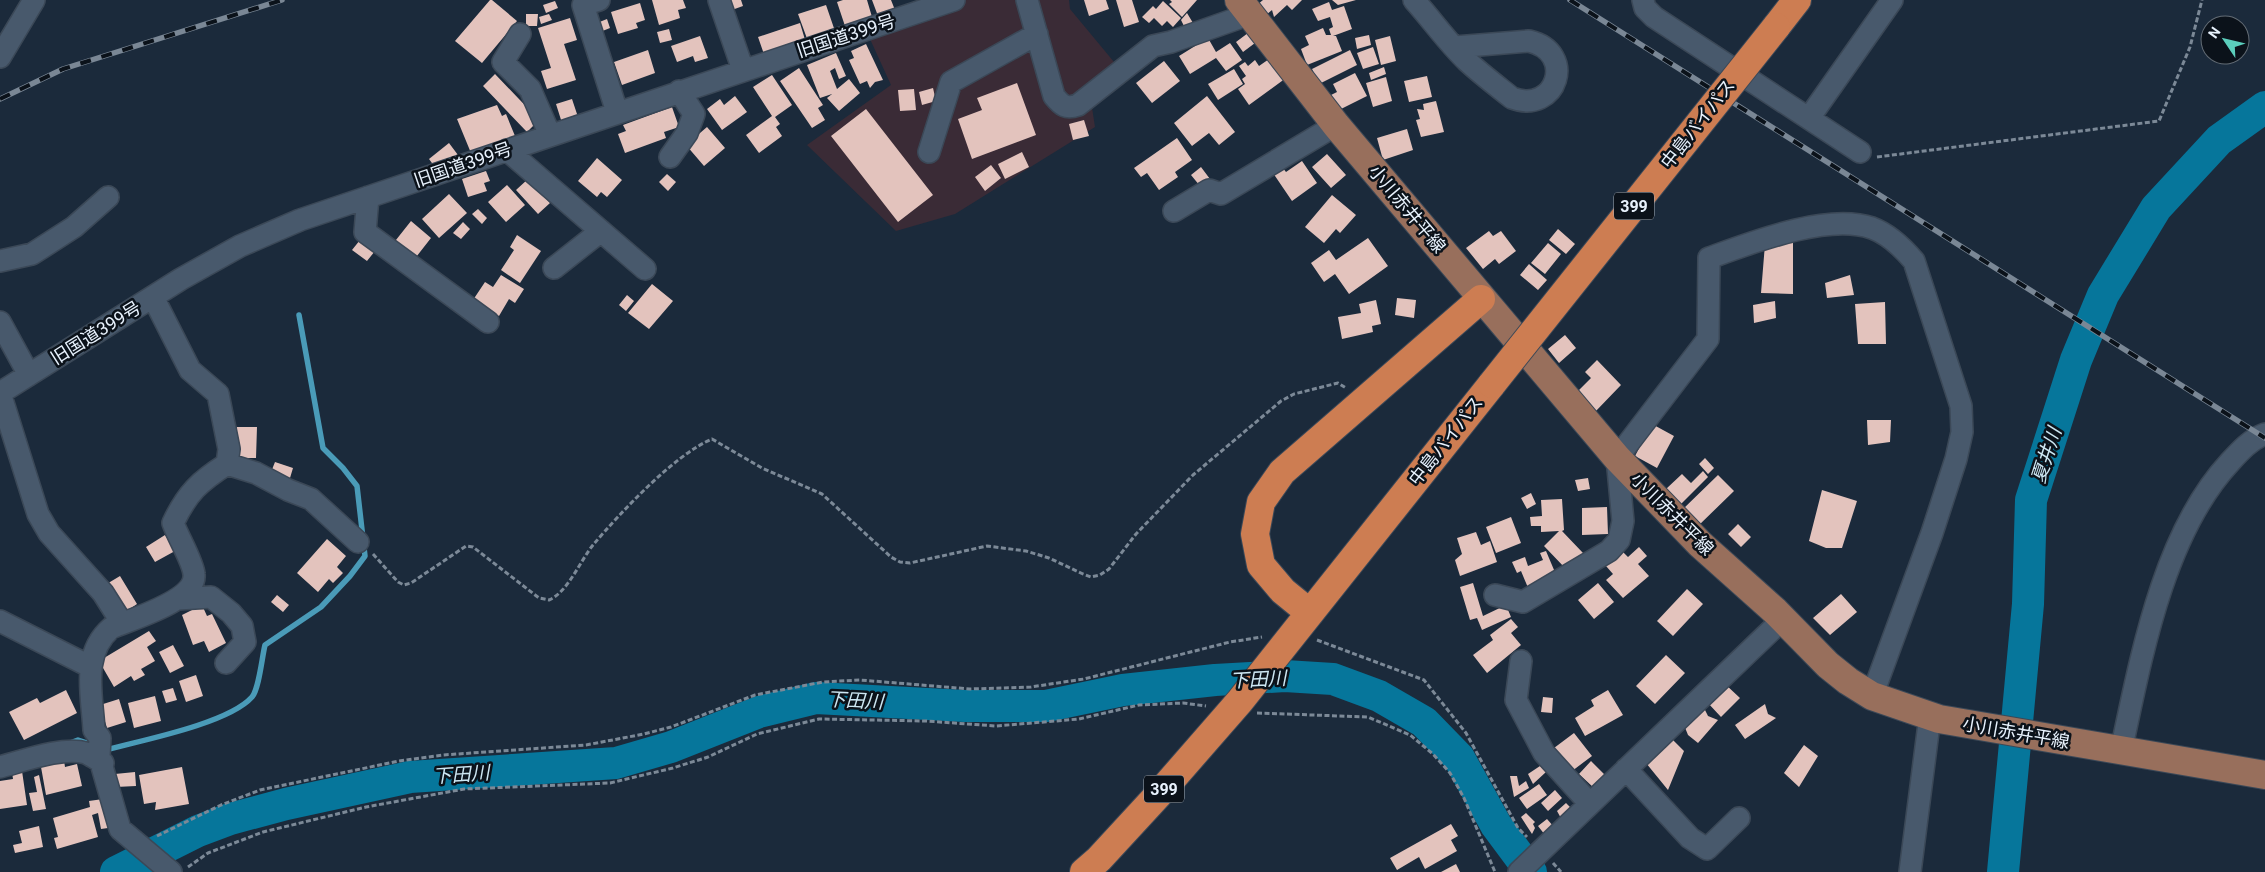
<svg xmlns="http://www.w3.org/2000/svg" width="2265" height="872" font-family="Roboto,'Noto Sans JP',sans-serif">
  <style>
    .commercial { fill: #3a2b36 }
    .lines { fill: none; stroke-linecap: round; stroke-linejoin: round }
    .stream { stroke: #4a9bb8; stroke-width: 5.5 }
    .river { stroke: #06769b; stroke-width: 32 }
    .building { fill: #e3c3bd }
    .minor-casing { stroke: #3b4857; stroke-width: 24 }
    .major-casing { stroke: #3b4857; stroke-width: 30 }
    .highway-casing { stroke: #3b4857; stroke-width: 30 }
    .path { stroke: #7c8997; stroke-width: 3; stroke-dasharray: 5 2.5; stroke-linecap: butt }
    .minor { stroke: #48596c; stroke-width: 21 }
    .major { stroke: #986f5c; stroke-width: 28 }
    .highway { stroke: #cd7d52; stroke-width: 28 }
    .rail-casing { stroke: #7a8795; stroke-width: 5.5 }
    .rail { stroke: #0b121a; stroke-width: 4; stroke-dasharray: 11; stroke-linecap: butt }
    .highway-bridge-casing { stroke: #3b4857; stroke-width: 30; stroke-linecap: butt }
    .highway-bridge { stroke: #cd7d52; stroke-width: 28 }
    .labels { text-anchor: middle; stroke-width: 5; stroke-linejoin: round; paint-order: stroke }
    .shield { fill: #0b121a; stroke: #a6afb9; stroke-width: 1 }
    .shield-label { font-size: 16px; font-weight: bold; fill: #e8f2fd }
    .street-label { font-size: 18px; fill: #e8f2fd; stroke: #0b121a }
    .water-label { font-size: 19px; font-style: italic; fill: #cde7f3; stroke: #0b121a }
  </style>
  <rect width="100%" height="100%" fill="#1b2a3b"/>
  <path class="commercial" d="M934 0H1069L1070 9 1114 62 1089 88 1095 127 955 214 896 231 807 145 891 85 870 39Z"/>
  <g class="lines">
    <path class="stream" d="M70 743 78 740 90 744
      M103 748 109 749C144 740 229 723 252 697 259 689 262 657 265 645L321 607 350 576 365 556 357 486 343 468 323 448 299 315"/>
    <path class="river" d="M116 872 198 831 230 819 286 804 410 777 616 763 671 747 759 712 816 698 965 706H1046L1123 690 1215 680 1285 676 1333 679 1379 696 1424 722 1459 758 1496 825 1531 872
      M2003 872 2028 604 2031 500 2076 360 2103 295 2156 208 2219 140 2265 107"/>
  </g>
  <path class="building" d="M490 0H492L517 21 482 63 455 41Z
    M652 0H683L686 8 678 10 680 18 659 25Z
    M725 0H741L743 6 729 11Z
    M843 0H867L872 17 845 26 837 2Z
    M872 0H891L895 10 878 16Z
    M1084 0H1106L1109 9 1089 16Z
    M1116 0H1132L1139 22 1124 27Z
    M1170 0H1197L1182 17 1169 4 1172 2Z
    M1263 0H1302L1292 10 1287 5 1274 17 1272 10 1266 15 1257 5Z
    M1332 0H1356L1338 5Z
    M555 1 558 8 546 13 543 5Z
    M1163 1 1181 18 1173 27 1167 21 1162 26 1154 18 1149 23 1142 17 1153 6 1156 9Z
    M1329 2 1332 10 1344 6 1352 29 1333 36H1336L1342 51 1307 65 1301 49 1309 45 1305 36 1323 28 1326 35H1331L1329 29 1333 27 1330 17 1318 21 1312 9Z
    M640 3 645 20 636 23 638 28 618 34 611 12Z
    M826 5 836 34 809 44 798 14Z
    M1187 13 1196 28H1180L1184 26 1181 20Z
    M526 14H538L537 26H526Z
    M549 14 552 20 541 24 539 17Z
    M570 18 577 40 564 44 576 80 547 89 541 71 551 68 538 28Z
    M607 19 610 28 600 32 597 23Z
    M800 23 806 43 765 57 758 37Z
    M669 29 672 40 660 43 657 32Z
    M1248 33 1255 43 1243 52 1236 42Z
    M1369 35 1371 45 1357 49 1355 38Z
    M700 36 708 58 695 62 693 56 677 62 671 46Z
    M1390 36 1396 61 1381 65 1375 40Z
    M1208 38 1216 52 1230 43 1242 60 1226 71 1216 58 1190 74 1179 56Z
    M866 44 883 80 875 82 870 88 867 81 860 84 849 60 854 58 851 51Z
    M1373 47 1379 64 1363 69 1357 53Z
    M648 50 655 73 622 85 614 62Z
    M1350 50 1357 65 1319 84 1312 69Z
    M836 53 846 76 839 79 835 68 830 71 837 89 849 79 860 93 839 111 827 98 832 94 820 98 807 65Z
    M1272 57 1286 78 1249 105 1238 89 1245 84 1242 79 1246 76 1239 66 1245 62 1248 66 1255 60 1259 66Z
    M1164 61 1180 81 1152 103 1136 83Z
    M1384 67 1386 74 1371 80 1369 73Z
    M799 68 823 105 818 108 825 120 812 128 780 81Z
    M1234 69 1243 84 1218 100 1208 84Z
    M1355 73 1367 96 1337 111 1329 96 1337 92 1333 84Z
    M495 74 539 120 527 132 483 86Z
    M772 75 792 105 775 117 780 124 776 127 782 136 759 153 746 135 772 116 753 87Z
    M1427 76 1432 97 1409 102 1404 81Z
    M1386 77 1392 101 1373 107 1366 83Z
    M1017 83 1036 135 972 159 958 119 982 110 977 98Z
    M933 88 936 101 922 105 919 92Z
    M914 89 916 110 900 111 898 90Z
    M735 96 747 112 722 130 707 109 720 99 724 105Z
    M1207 96 1235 132 1219 145 1209 133 1192 146 1174 123Z
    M572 99 578 117 562 123 556 104Z
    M1436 101 1444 132 1421 137 1416 120 1420 119 1417 109 1424 110 1423 104Z
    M497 105 502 116 506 114 515 136 471 153 457 119Z
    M672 107 679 127 664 132 666 138 625 153 618 134 626 131 623 125Z
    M866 109 933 195 898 222 831 136Z
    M1084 120 1089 136 1073 140 1069 124Z
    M707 127 725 148 704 166 686 145Z
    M1407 129 1413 150 1383 160 1377 138Z
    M1177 138 1192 160 1175 172 1178 177 1159 190 1147 173 1141 177 1134 168Z
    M449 143 458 155 437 170 429 159Z
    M1022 152 1029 167 1005 179 998 164Z
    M1327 154 1346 175 1331 188 1312 167Z
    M597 158 622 180 607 197 601 192 597 197 578 181Z
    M1302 161 1317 183 1292 201 1273 173 1282 167 1286 172Z
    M991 165 1001 178 985 191 975 177Z
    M1201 167 1210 179 1200 186 1191 175Z
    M486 171 490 181 484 183 487 191 468 197 462 179Z
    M667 174 676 182 668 191 659 182Z
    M528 179 550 203 538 214 516 190Z
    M507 185 525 205 506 222 488 202Z
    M449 194 467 213 439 238 422 219Z
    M1332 195 1356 215 1340 233 1336 229 1324 243 1305 227Z
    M478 209 487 218 482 224 472 214Z
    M411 221 431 238 413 261 392 245Z
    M463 222 470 229 461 239 453 233Z
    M1558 229 1575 244 1566 254 1549 240Z
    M1489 231 1493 236 1501 231 1516 251 1499 264 1495 259 1483 269 1466 248Z
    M517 235 541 251 520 283 501 270 514 250 510 247Z
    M1368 238 1388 266 1349 294 1335 274 1324 282 1311 263 1329 250 1336 260Z
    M360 240 375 251 367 261 352 250Z
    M1548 243 1561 254 1545 274 1531 263Z
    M1793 243V294L1761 293 1765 244Z
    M1529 264 1547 280 1538 290 1520 275Z
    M501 275 524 289 515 303 509 299 499 316 473 300 485 282 493 287Z
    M1850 275 1854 295 1827 298 1825 283Z
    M652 284 673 301 649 329 628 313Z
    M627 295 634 301 626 311 619 305Z
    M1397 298 1416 300 1414 318 1395 315Z
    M1376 300 1381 324 1372 326 1373 332 1342 339 1338 317 1361 313 1359 304Z
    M1775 301 1776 318 1754 323 1753 305Z
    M1885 302 1886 344H1858L1855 304Z
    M1565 335 1576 348 1559 363 1548 349Z
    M1597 360 1621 385 1595 412 1576 393 1591 378 1585 372Z
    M1867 420H1891L1890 442 1868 445Z
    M1652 424 1674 436 1657 468 1635 456Z
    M237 427H257L256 458H236Z
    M1705 458 1714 468 1708 474 1699 464Z
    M275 462 293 468 290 478 271 472Z
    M1703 471 1708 477 1681 504 1666 489 1682 474 1691 483Z
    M1718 475 1734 491 1696 528 1681 511Z
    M1588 478 1590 489 1578 491 1575 480Z
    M1822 490 1857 501 1842 548H1826L1809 541Z
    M1531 493 1536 504 1527 509 1521 498Z
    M1562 499 1564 530 1562 531 1583 553 1566 569 1544 546 1559 531 1541 532V526H1531L1530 517 1542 516 1541 500Z
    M1607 507 1608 534 1582 535V508Z
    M1511 517 1521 543 1496 553 1486 527Z
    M1738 524 1751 537 1741 547 1728 534Z
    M1476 532 1481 545 1490 541 1497 562 1460 576 1455 560 1462 554 1457 538Z
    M165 535 175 551 155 562 146 547Z
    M327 539 346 556 337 567 343 573 333 583 329 579 318 592 297 573Z
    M1639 547 1647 556 1638 564 1649 576 1623 598 1606 580 1613 574 1606 566 1622 551 1628 557Z
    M1546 551 1557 577 1529 590 1521 571 1517 573 1512 562 1525 557 1528 566 1543 560 1540 553Z
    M120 576 137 604 122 614 105 585Z
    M1473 583 1483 616 1506 605 1511 617 1482 630 1477 618 1470 620 1460 587Z
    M1598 583 1614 602 1594 619 1578 600Z
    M1687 589 1703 604 1673 636 1657 621Z
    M1841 594 1857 612 1830 635 1813 618Z
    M277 595 289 605 283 612 271 602Z
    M202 605 207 616 212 614 226 643 209 652 204 641 193 645 182 615Z
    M1511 619 1518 627 1511 633 1521 645 1487 673 1473 655 1493 640 1490 635Z
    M149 631 156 641 147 647 155 661 141 669 145 675 134 681 131 676 114 687 99 661Z
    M173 645 184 666 170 673 159 652Z
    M1666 655 1685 673 1655 704 1636 686Z
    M196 675 203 696 186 702 179 681Z
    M1725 684 1740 698 1721 717 1707 702Z
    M173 688 177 700 166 703 162 691Z
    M66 690 77 713 24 740 9 712 37 698 40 703Z
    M1608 690 1623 715 1585 736 1575 718 1594 706 1591 700Z
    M155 696 161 721 134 728 128 703Z
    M1543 697 1553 698 1552 713 1541 712Z
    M119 699 126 722 107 728 100 705Z
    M1765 704 1768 714 1776 718 1745 739 1735 725Z
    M1704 708 1708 716 1718 720 1698 743 1688 735 1684 725Z
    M1574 733 1592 756 1572 771 1554 748Z
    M1673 740 1684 751 1668 790 1646 763Z
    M1804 745 1818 756 1799 787 1784 773Z
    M64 760 65 767 77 764 82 786 46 795 41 767Z
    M1591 761 1606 776 1594 788 1579 774Z
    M1540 766 1546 772 1533 784 1528 774Z
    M182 767 189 804 155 810 156 802 144 804 139 775Z
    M22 771 27 805 0 809V781L13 779 12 772Z
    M135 772 136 786 116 787 115 774Z
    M39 775 46 809 33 811 29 793 37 792 34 777Z
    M1510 776H1517L1519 786 1526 781 1529 788 1514 797Z
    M1539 784 1547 795 1527 809 1519 798Z
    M1555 790 1562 798 1548 811 1541 803Z
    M103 799 108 828 101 829 98 813 92 815 98 837 57 849 54 838 58 837 53 818 90 807 89 801Z
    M1566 803 1573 810 1562 820 1557 811Z
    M1526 813 1535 822 1533 824 1535 828 1532 834 1521 817Z
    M1547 819 1554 827 1545 835 1538 826Z
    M1451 824 1458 836 1451 840 1457 851 1425 869 1419 857 1397 870 1390 858Z
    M39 826 43 847 15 853 13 845 22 843 19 831Z
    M1456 864 1460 872H1441Z"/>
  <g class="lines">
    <g class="minor-casing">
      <path id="minor" d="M599 0 583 5 617 112
        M719 0 743 70
        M1027 0 1054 96C1062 106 1066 109 1078 105L1153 46 1171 42 1250 14
        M1414 0C1432 20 1448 43 1467 61 1481 74 1497 86 1512 98 1557 115 1577 52 1529 41L1455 47
        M1643 0 1645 8 1654 17 1860 152
        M520 34 503 62 530 89 550 135
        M0 57 34 0
        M1809 118 1892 0
        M507 150 645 269
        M929 152 951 82 1037 34
        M670 157 687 133 694 114 679 91
        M368 197 365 232 488 322
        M1174 211 1209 190 1221 194 1336 125
        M0 261 32 254 74 227 108 197
        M554 268 601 231
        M153 297 190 370 218 394 229 449 227 464C200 481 187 493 173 523 178 537 193 562 194 574 197 601 131 619 111 628 81 654 92 694 94 730L100 738 99 756 120 829 171 872
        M0 322 29 375
        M227 464 256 473 288 490 311 499 358 542
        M1495 595 1523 602 1609 551 1619 540 1623 521 1617 458 1708 339 1709 258C1753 242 1827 213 1872 228 1888 234 1903 248 1914 261L1961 406 1962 432 1956 459 1932 533 1872 696
        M178 599 211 597 231 613 242 626 245 642 226 663
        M0 621 91 667
        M122 623 103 593 49 533 38 514 0 393 181 279 240 246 300 220 954 0
        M1521 661 1516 700 1544 753 1590 804
        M2121 751C2141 658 2163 534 2230 462 2240 451 2251 439 2265 434
        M0 767C23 761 63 746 86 753 91 755 97 760 103 763
        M1626 769 1690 838 1707 849 1739 818
        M1519 872 1783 619
        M1910 872 1930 716"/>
    </g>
    <g class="major-casing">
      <path id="major" d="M1239 0 1336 125 1617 458 1700 544 1775 611 1828 665 1848 681 1872 696 1939 719 2265 775"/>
    </g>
    <g class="highway-casing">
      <path id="highway" d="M1776 27 1797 0
        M1310 613 1283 591 1261 565 1255 534 1261 502 1282 472 1481 299
        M1084 872 1099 859 1158 795 1240 701 1492 384"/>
    </g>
    <path class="path" d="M1877 157 2159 121 2190 47 2202 0
      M373 554 398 582 404 585 411 583 466 546 473 547 539 598 549 600C568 592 580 561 593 545 621 512 674 455 712 439L762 468 822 494 891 557 900 562 910 563 987 546 1026 551 1049 558 1083 574 1091 577 1100 575 1109 569 1136 534 1193 475 1281 401 1294 394 1338 383 1346 388
      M1317 640 1424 680 1466 733 1518 828 1527 837
      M1257 713 1368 717 1410 735 1433 754 1450 773 1464 798 1495 872
      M157 836 221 805 260 790 399 761 443 755 586 745 644 734 671 727 755 695 823 682 860 680 970 689 1031 687 1084 679 1230 642 1262 637
      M1553 863 1561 872
      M188 867 208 853 263 832 366 807 464 789 610 783 673 768 708 757 757 734 819 719 926 721 996 726 1079 719 1139 705 1183 703 1206 706"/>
    <use href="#minor" class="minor"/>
    <use href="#major" class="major"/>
    <use href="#highway" class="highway"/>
    <g class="rail-casing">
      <path id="rail" d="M1570 0 2265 438
        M0 99 63 69 282 0"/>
    </g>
    <use href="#rail" class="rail"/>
    <g class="highway-bridge-casing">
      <path id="highway-bridge" d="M1492 384 1776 27"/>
    </g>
    <use href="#highway-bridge" class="highway-bridge"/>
  </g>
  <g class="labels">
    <g class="shield">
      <rect x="1614" y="192.5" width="40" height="27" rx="4"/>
      <rect x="1144" y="775.5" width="40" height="27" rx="4"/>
    </g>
    <g class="shield-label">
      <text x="1634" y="212">399</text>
      <text x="1164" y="795">399</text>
    </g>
    <g class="street-label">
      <text transform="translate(846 36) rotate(-18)" y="6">旧国道399号</text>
      <text transform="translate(1698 124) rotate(-52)" y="6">中島バイパス</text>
      <text transform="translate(463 165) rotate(-19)" y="6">旧国道399号</text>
      <text transform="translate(1407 209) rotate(50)" y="6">小川赤井平線</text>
      <text transform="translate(96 333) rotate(-32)" y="6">旧国道399号</text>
      <text transform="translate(1446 441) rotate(-52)" y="6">中島バイパス</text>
      <text transform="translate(1672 514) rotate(45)" y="6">小川赤井平線</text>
      <text transform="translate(2016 733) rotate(10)" y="6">小川赤井平線</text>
    </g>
    <g class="water-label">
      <text transform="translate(2046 455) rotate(-72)" y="7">夏井川</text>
      <text transform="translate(1258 679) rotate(-3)" y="7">下田川</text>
      <text transform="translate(855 700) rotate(3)" y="7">下田川</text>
      <text transform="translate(461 774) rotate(-4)" y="7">下田川</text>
    </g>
  </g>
  <g transform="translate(2225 40) rotate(305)"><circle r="24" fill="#0b121a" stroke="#636c75"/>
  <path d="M0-4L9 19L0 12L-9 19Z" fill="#5bcebc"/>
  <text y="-8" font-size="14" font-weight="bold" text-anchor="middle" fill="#e8f2fd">N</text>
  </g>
</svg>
